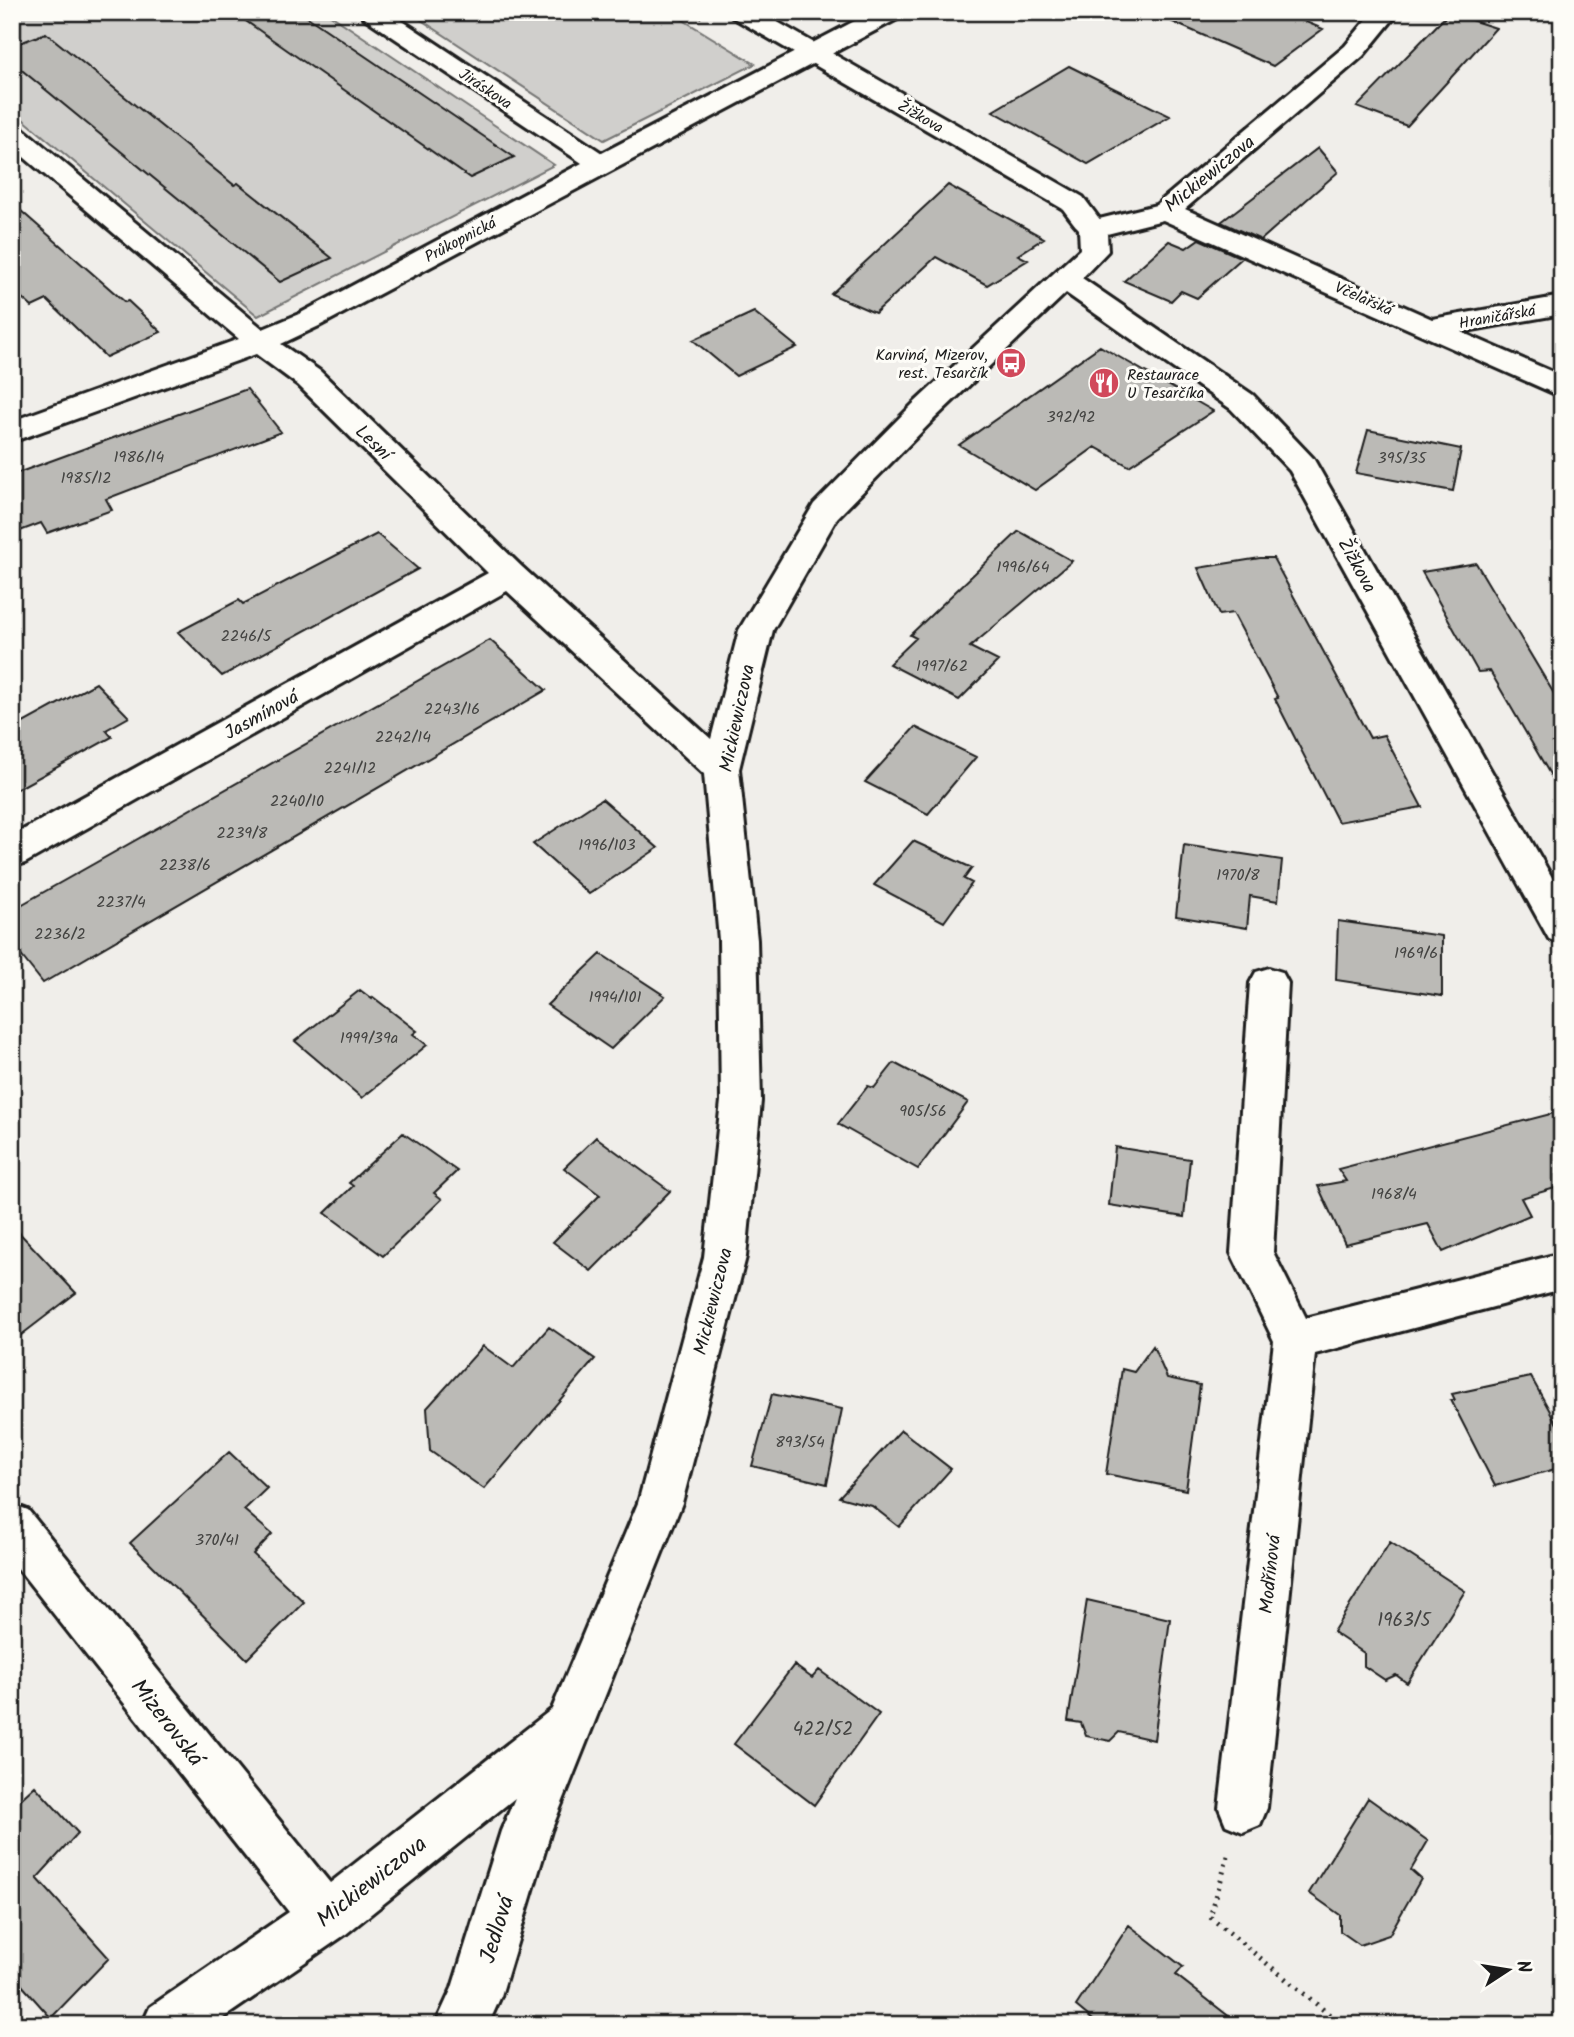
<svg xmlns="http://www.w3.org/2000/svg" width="1574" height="2037" font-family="Kalam,sans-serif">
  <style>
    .green { fill: #d0cfcc; stroke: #767674; stroke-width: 2 }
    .building { fill: #bbbab6; stroke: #1c1c1c; stroke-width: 2 }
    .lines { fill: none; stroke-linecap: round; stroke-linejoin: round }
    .street-casing { stroke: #1c1c1c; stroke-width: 6 }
    .secondary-casing { stroke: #1c1c1c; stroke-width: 6 }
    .path-far1 { stroke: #1c1c1c; stroke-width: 3.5; stroke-dasharray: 1 3.5; stroke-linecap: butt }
    .path { stroke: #1c1c1c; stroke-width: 5; stroke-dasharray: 2 6; stroke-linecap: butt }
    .street { fill: #fdfcf7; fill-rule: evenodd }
    .secondary { fill: #fdfcf7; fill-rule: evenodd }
    .labels { text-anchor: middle; stroke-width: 6; stroke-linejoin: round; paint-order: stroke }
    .far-street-label { font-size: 16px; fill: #1c1c1c; stroke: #fdfcf7 }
    .far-poi-label { font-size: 16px; fill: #1c1c1c; stroke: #fdfcf7; text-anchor: end }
    .number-label { font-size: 16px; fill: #444442 }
    .street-label { font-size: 19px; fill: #1c1c1c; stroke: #fdfcf7 }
    .near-number-label { font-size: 19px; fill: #444442 }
    .near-street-label { font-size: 23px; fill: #1c1c1c; stroke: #fdfcf7 }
  </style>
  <rect width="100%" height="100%" fill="#f0eeea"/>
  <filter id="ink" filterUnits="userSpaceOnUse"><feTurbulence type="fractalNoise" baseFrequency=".0143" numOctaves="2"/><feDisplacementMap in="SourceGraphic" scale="14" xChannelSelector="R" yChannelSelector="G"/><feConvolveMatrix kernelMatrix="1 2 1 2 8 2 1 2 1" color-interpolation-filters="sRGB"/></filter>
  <g filter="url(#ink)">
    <path class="green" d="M12 12H326L554 165 258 316 12 110Z
      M409 12H670L755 64 604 140Z"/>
    <path class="building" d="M233 12H300L514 157 470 178Z
      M1150 12H1282L1323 29 1273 66Z
      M1449 13 1496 28 1407 126 1357 107Z
      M46 33 234 185 238 183 332 258 280 282 12 62V46Z
      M1069 66 1170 116 1088 164 993 111Z
      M1318 148 1338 172 1261 240 1221 222Z
      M948 185 1044 238 1018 255 1028 260 987 285 936 257 875 313 831 294Z
      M12 203 125 302 128 301 161 332 106 357 47 300 32 307 12 289Z
      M1199 239 1242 258 1197 298 1181 291 1171 301 1124 281 1169 241 1186 248Z
      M754 312 797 347 736 376 693 340Z
      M1100 346 1213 411 1129 466 1095 447 1035 490 959 445Z
      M247 389 281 432 106 499 112 510 47 533 41 523 12 534V475Z
      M1368 430 1461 449 1453 491 1356 473Z
      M1019 531 1072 561 970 647 998 661 959 700 889 664 916 638 910 635Z
      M377 534 418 569 222 676 178 632 239 600 243 604Z
      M1260 558H1273L1370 738 1384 735 1422 807 1338 822 1275 699 1278 698 1233 613 1219 615 1198 568Z
      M1476 563 1562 707V795L1490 671 1478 672 1422 572Z
      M490 640 546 690 43 983 12 944V910Z
      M96 683 129 717 106 730 112 737 12 792V729Z
      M915 727 976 757 928 814 865 782Z
      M602 799 658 848 589 894 533 844Z
      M913 841 972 868 964 879 972 883 944 922 874 885Z
      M1184 845 1282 860 1278 901 1250 896 1247 928 1176 916Z
      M1338 921 1442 936V996L1336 980Z
      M601 954 665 996 611 1049 547 1005Z
      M360 990 372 999 373 997 417 1031 413 1034 427 1045 362 1098 295 1041Z
      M894 1063 968 1102 918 1169 838 1124 868 1086 874 1088Z
      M1562 1111V1186L1521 1198 1530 1215 1443 1252 1428 1224 1345 1244 1318 1186 1346 1181 1338 1169Z
      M403 1133 457 1171 434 1193 442 1199 383 1256 325 1213 353 1186 349 1183Z
      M596 1137 670 1191 591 1271 553 1242 600 1195 564 1168Z
      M1115 1147 1190 1159 1184 1217 1109 1205Z
      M12 1225 76 1293 12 1342Z
      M549 1327 595 1359 484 1489 430 1451 427 1408 483 1346 513 1368Z
      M1153 1346 1167 1378 1200 1385 1186 1490 1106 1474 1122 1369 1134 1372Z
      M1531 1377 1562 1433V1467L1495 1486 1451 1400H1455L1452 1394Z
      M772 1394 842 1409 827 1484 752 1466Z
      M901 1430 951 1469 899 1527 872 1506 839 1497Z
      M229 1452 267 1488 244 1510 272 1534 253 1554 304 1602 247 1659 130 1543Z
      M1390 1542 1465 1591 1407 1683 1396 1675 1385 1680 1364 1666V1653L1333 1632Z
      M1087 1600 1170 1619 1154 1740 1119 1732 1110 1741 1086 1736 1081 1723 1068 1721Z
      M794 1665 812 1678 819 1670 879 1714 814 1805 734 1744Z
      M35 1786 78 1833 37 1878 109 1958 51 2018 12 1974V1807Z
      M1368 1798 1428 1841 1411 1870 1421 1879 1389 1935 1360 1945 1340 1931V1915L1309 1893Z
      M1129 1925 1183 1967 1176 1975 1240 2025H1099L1076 2006Z"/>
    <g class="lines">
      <g class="street-casing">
        <path id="street" d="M360 12H389L602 153 872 12H904L901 17 319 326 281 344 320 371 522 567 711 739 739 630 814 504 913 404 1080 249 1079 229 1083 223 1156 205 1345 46 1373 12H1399L1363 56 1185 209 1432 319 1562 296V314L1461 332 1562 376V397L1163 220 1107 234 1108 251 1082 278 1253 395 1313 458 1562 895V944L1549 939 1290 471 1231 409 1066 293 935 418 837 518 773 630 739 769 757 940 761 1101 746 1257 682 1503 551 1831 501 1996 488 2025H435L452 1988 501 1831 515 1798 346 1934 213 2025H142L150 2007 289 1912 12 1561V1504L28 1510 330 1883 552 1709 638 1503 704 1257 721 1101 719 940 704 774 507 591 25 863 12 867V836L488 573 298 385 256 354 12 442V421L239 339 12 147V125L21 127 263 329 299 314 582 163 363 17Z
          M1269 968 1282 972 1288 983 1273 1252 1306 1318 1562 1253V1289L1315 1354 1267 1808 1260 1825 1243 1832 1226 1825 1219 1808 1274 1341 1231 1253 1250 983 1256 972Z"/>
      </g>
      <g class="secondary-casing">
        <path id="secondary" d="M729 12H760L1083 197 1107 229 1103 235C1082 240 1075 224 1063 209L732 17Z"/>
      </g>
      <path class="path-far1" d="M693 12 704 19"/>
      <path class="path" d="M1228 1856 1210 1917 1342 2025"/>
      <use href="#street" class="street"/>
      <use href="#secondary" class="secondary"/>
    </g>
  </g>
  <defs>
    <g id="bus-disc" transform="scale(1.575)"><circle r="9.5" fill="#d1495b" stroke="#fdfcf7"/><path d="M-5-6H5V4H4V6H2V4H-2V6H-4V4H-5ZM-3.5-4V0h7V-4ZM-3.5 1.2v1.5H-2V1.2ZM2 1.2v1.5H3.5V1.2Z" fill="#fff"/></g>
    <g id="restaurant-disc" transform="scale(1.575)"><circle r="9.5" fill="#d1495b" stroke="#fdfcf7"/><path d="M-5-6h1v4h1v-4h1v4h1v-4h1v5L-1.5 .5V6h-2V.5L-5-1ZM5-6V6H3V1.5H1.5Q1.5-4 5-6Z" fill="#fff"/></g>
  </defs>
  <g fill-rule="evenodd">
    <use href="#bus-disc" x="1011" y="363"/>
    <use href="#restaurant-disc" x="1104" y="383"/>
  </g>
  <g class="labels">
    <g class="far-street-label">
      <text transform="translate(486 88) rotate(34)" y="6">Jiráskova</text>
      <text transform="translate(921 116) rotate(30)" y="6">Žižkova</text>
      <text transform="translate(460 239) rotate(-28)" y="6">Průkopnická</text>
      <text transform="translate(1364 298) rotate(24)" y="6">Včelařská</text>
      <text transform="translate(1497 316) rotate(-10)" y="6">Hraničářská</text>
    </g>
    <g class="far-poi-label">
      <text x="988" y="360">Karviná, Mizerov,<tspan x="988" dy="18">rest. Tesarčík</tspan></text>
      <text x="1127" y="380" text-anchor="start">Restaurace<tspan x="1127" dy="18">U Tesarčíka</tspan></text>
    </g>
    <g class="number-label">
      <text x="1071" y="422">392/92</text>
      <text x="139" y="462">1986/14</text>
      <text x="1402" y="463">395/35</text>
      <text x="86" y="483">1985/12</text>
      <text x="1023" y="572">1996/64</text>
      <text x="246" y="641">2246/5</text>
      <text x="942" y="671">1997/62</text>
      <text x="452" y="714">2243/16</text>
      <text x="403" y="742">2242/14</text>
      <text x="350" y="773">2241/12</text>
      <text x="297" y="806">2240/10</text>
      <text x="242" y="838">2239/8</text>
      <text x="607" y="850">1996/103</text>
      <text x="185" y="870">2238/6</text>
      <text x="1238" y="880">1970/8</text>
      <text x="121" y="907">2237/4</text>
      <text x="60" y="939">2236/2</text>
      <text x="1416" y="958">1969/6</text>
      <text x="615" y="1002">1994/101</text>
      <text x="369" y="1043">1999/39a</text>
      <text x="923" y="1116">905/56</text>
      <text x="1394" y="1199">1968/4</text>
      <text x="800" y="1447">893/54</text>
      <text x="217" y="1545">370/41</text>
    </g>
    <g class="street-label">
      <text transform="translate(1209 173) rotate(-39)" y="7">Mickiewiczova</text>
      <text transform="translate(374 442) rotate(44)" y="7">Lesní</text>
      <text transform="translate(1358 565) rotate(61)" y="7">Žižkova</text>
      <text transform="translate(261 714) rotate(-29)" y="7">Jasmínová</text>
      <text transform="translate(736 718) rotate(-78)" y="7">Mickiewiczova</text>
      <text transform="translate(712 1301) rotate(-76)" y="7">Mickiewiczova</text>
      <text transform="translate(1269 1574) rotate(-84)" y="7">Modřínová</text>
    </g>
    <g class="near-number-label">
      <text x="1404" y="1626">1963/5</text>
      <text x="823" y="1735">422/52</text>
    </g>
    <g class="near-street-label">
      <text transform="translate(168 1722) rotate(52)" y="8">Mizerovská</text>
      <text transform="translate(371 1881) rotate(-38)" y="8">Mickiewiczova</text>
      <text transform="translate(496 1929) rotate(-73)" y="8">Jedlová</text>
    </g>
  </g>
  <rect width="1574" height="2037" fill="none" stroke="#fdfcf7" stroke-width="42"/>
  <rect x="21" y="21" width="1532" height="1995" fill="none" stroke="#1c1c1c" stroke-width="2.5" filter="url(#ink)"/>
  <g transform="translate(1508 1970) rotate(78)" stroke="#fdfcf7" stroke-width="5" paint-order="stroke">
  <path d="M0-5L12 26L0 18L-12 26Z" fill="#1c1c1c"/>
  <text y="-10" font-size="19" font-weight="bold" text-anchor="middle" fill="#1c1c1c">N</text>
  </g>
</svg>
